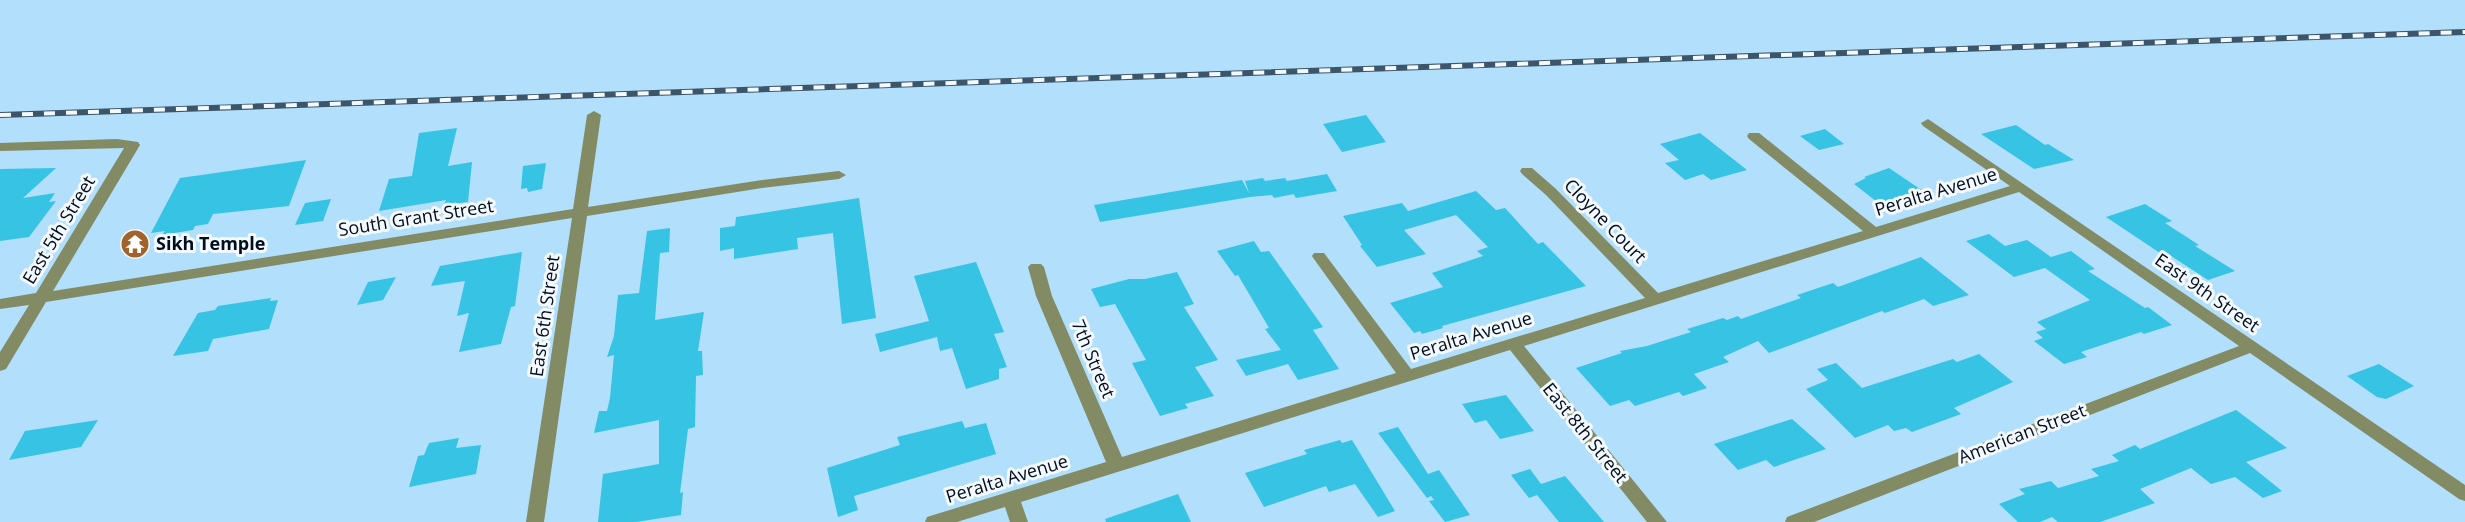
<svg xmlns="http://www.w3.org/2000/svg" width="2465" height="522" font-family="'Open Sans',sans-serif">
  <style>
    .building { fill: #37c3e4 }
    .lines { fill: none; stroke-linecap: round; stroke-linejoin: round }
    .street { fill: #838b65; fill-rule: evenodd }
    .rail-casing { stroke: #3d5568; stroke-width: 6 }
    .rail { stroke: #f4f9fd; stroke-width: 4; stroke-dasharray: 11; stroke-linecap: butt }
    .labels { text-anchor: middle; stroke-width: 6; stroke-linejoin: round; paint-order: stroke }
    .street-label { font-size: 18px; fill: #000d1a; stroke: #f4f9fd }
    .poi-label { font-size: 18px; font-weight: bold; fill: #000d1a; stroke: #f4f9fd; text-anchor: start }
  </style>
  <rect width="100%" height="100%" fill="#b1dffc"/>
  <path class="building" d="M1366 115 1386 142 1342 152 1323 124Z
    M2016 125 2045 145 2048 144 2074 160 2034 169 1981 134Z
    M457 128 448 166 472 162 468 202 444 205 446 200 379 211 389 179 412 176 419 133Z
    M1825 129 1844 144 1819 150 1800 136Z
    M1700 133 1747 170 1711 180 1703 174 1685 180 1665 163 1679 160 1660 144Z
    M306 160 289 206 213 214 208 224 195 226 193 230 162 235 165 231 151 233 180 178Z
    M546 163 542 189 528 192 527 188 521 189 523 166Z
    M56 168 23 198 55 193 49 202 56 201 29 237 0 241V169Z
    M1889 168 1923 191 1881 205 1854 184 1866 178 1864 177Z
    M1327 174 1337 191 1296 198 1289 186 1294 194 1274 198 1272 195 1250 197 1100 222 1094 205 1242 180 1249 193 1245 181 1263 178 1267 184 1265 181 1285 178 1287 181Z
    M1476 191 1496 210 1505 208 1538 244 1543 242 1586 286 1442 326 1443 328 1422 334 1420 331 1414 333 1390 303 1443 287 1432 273 1483 256 1477 251 1488 247 1456 215 1404 230 1426 254 1377 267 1360 246 1362 245 1343 216 1402 203 1408 211Z
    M859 198 876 318 842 324 833 233 797 238 798 249 772 253 734 259V248L720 251V228L735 226 736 217Z
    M331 199 323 221 295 225 305 203Z
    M2145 204 2172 221 2165 223 2199 245 2195 246 2235 271 2208 280 2168 254 2163 255 2106 217Z
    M670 228 669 252 660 253 655 320 704 312 698 351H702L703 375 696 376 695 427 688 429 680 493 683 492 681 515 636 522H598L603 474 659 464V420L594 433 599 411H607L610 398 614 355 607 357 614 336 618 295 639 293 647 231Z
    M1989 234 2005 246 2027 240 2051 257 2071 251 2095 269 2088 271 2145 308 2148 307 2172 325 2144 334 2141 332 2081 352 2087 357 2064 364 2034 341 2043 338 2036 332 2046 329 2037 322 2090 300 2045 268 2014 277 1966 241Z
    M1254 241 1261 252 1269 251 1323 327 1313 330 1339 369 1298 380 1288 364 1246 376 1236 360 1281 350 1265 329 1269 328 1238 275 1235 276 1217 251Z
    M522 252 515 306 511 307 501 344 459 352 469 313 457 316 465 281 431 286 440 266Z
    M1921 257 1969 295 1933 306 1924 299 1885 313 1882 311 1769 353 1758 341 1723 357 1729 362 1694 374 1707 388 1683 396 1679 392 1635 406 1629 400 1610 406 1576 368 1622 353 1620 351 1647 346 1691 332 1687 329 1723 318 1727 320 1738 316 1741 319 1801 298 1797 295 1833 283 1838 287Z
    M976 262 1004 332 994 334 1007 367 999 369V379L966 389 952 348 940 351 937 337 880 352 875 334 929 321 914 276Z
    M1177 272 1194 304 1184 307 1218 360 1195 367 1214 396 1185 404 1188 408 1160 416 1132 363 1146 360 1115 304 1100 307 1091 289 1129 279H1145Z
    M396 277 383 300 357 305 368 282Z
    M271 298 270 301 278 300 269 329 213 339 208 351 173 356 198 313 215 310 218 306Z
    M1979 354 2013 382 1954 408 1961 414 1912 432 1906 428 1894 431 1888 425 1855 438 1806 389 1828 380 1817 369 1836 363 1862 388 1953 359 1957 362Z
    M2379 364 2414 386 2386 399 2377 397 2347 376Z
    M1506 395 1534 431 1500 439 1486 420 1475 423 1462 404Z
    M2236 410 2287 448 2246 462 2282 491 2263 498 2235 477 2211 484 2191 468 2140 489 2155 503 2100 522H2058L2052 517 2040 522H2018L1999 504 2025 494 2019 489 2051 481 2058 488 2099 476 2091 469 2119 461 2112 455 2135 445 2140 449Z
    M1792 419 1826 449 1774 467 1766 460 1738 470 1714 444Z
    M98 420 81 447 9 460 25 431Z
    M962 421 965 428 986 423 996 454 854 496 858 510 838 517 827 468 900 445 897 437Z
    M1398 427 1428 474 1439 470 1470 515 1445 522 1429 501 1434 500 1431 496 1427 498 1378 433Z
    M459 438 456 448 481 445 476 474 409 487 418 456 424 455 429 443Z
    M1340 440 1342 443 1352 440 1395 511 1378 517 1355 484 1329 492 1326 486 1264 507 1245 473 1307 454 1304 450Z
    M1530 469 1541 484 1565 476 1604 522H1559L1537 495 1529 498 1511 475Z
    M1178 494 1191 522H1106L1105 519Z"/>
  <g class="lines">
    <path class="street" d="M594 111 601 115 588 207 762 180 839 171 846 175 839 179 762 188 587 216 544 522H526L572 218 46 302 6 369 0 371V352L29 305 0 309V299L36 293 124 148 0 151V143L117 139 138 142 140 145 53 291 573 209 587 115Z
      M1928 119 2465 485V501L2459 499 2250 353 1814 522H1785L1787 517 2239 346 2019 192 1524 346 1667 522H1647L1510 350 1021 502 1028 522H1010L1005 507 957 522H925L927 517 1106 462 1036 296 1028 267 1031 264H1041L1044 267 1052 296 1122 457 1396 373 1314 259 1312 256 1314 253H1324L1411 369 1645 298 1546 195 1522 174 1520 171 1522 168H1532L1556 189 1658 293 1863 231 1749 139 1747 136 1749 133H1759L1876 227 2010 186 1923 126 1921 123Z"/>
    <g class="rail-casing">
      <path id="rail" d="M0 115 2465 32"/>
    </g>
    <use href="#rail" class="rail"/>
  </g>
  <defs>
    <g id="temple-disc" transform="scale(1.5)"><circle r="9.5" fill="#a2622c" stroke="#f4f9fd"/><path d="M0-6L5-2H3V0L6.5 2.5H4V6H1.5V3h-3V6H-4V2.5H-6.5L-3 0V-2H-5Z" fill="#fff"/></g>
  </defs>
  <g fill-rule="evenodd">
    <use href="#temple-disc" x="135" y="244"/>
  </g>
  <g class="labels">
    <g class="street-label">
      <text transform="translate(1936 192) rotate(-17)" y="6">Peralta Avenue</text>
      <text transform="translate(416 218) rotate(-9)" y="6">South Grant Street</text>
      <text transform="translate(1605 221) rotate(46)" y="6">Cloyne Court</text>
      <text transform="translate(59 230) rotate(-59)" y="6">East 5th Street</text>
      <text transform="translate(2207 293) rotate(35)" y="6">East 9th Street</text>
      <text transform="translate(545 316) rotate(-82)" y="6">East 6th Street</text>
      <text transform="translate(1471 336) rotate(-17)" y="6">Peralta Avenue</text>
      <text transform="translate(1093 359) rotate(67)" y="6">7th Street</text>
      <text transform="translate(1585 433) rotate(51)" y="6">East 8th Street</text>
      <text transform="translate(2022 434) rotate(-21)" y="6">American Street</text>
      <text transform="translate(1007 479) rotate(-17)" y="6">Peralta Avenue</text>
    </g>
    <g class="poi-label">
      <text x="156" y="250">Sikh Temple</text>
    </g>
  </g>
</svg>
